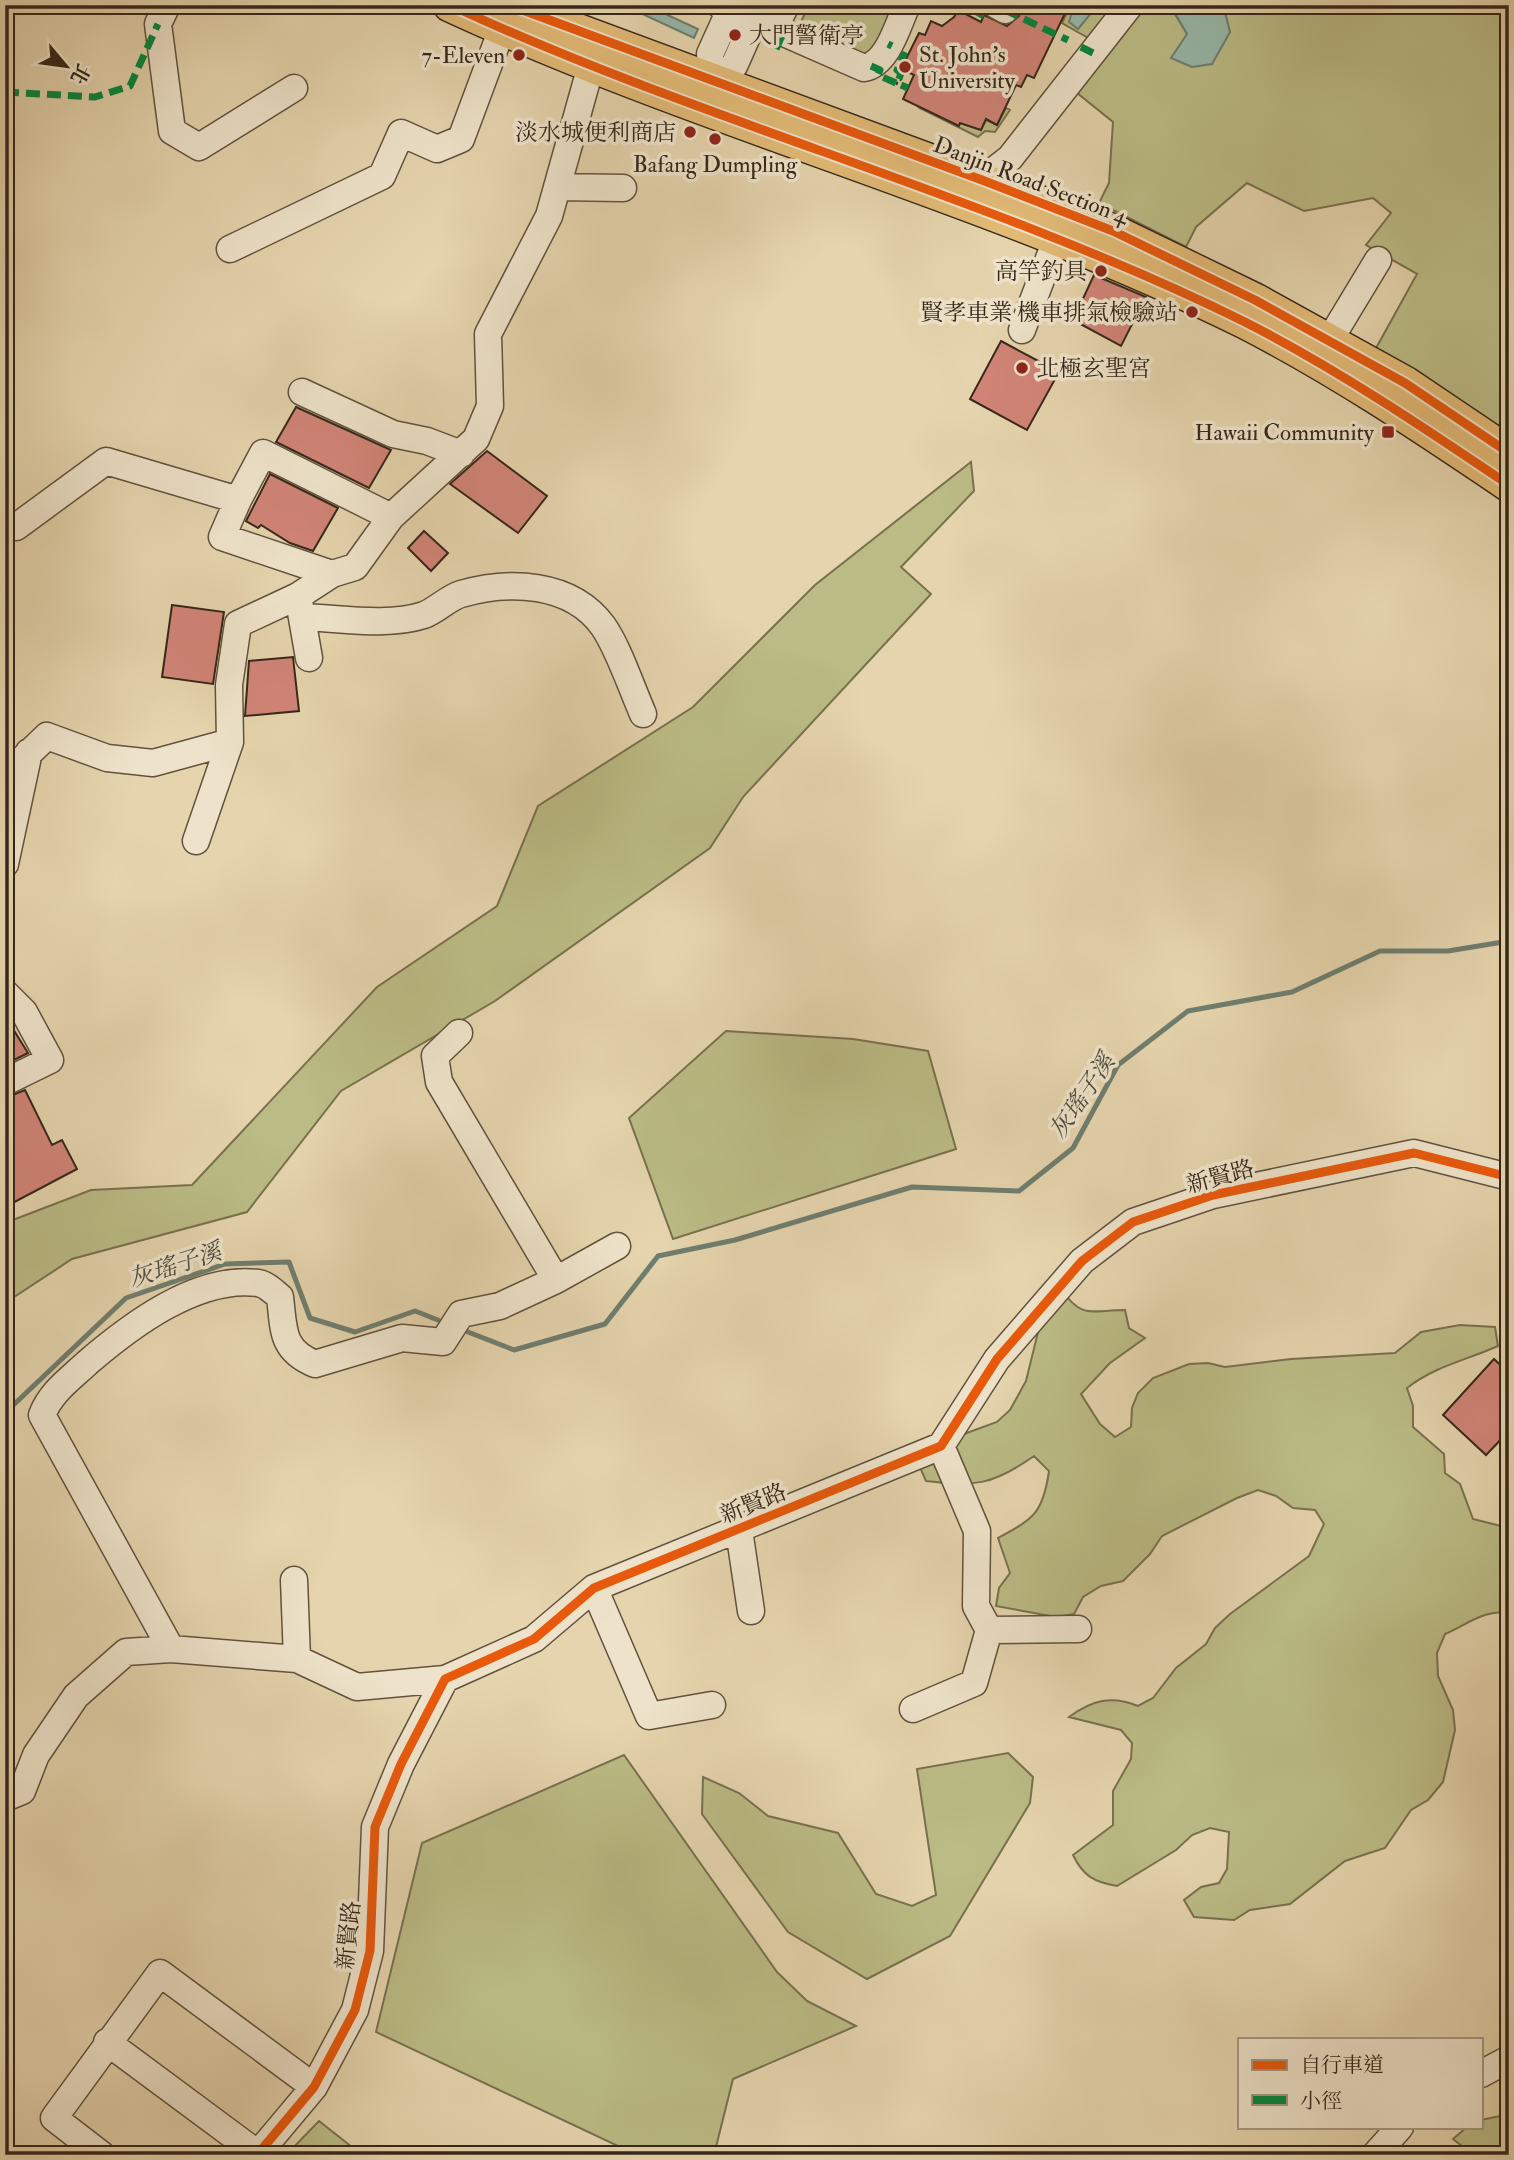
<svg xmlns="http://www.w3.org/2000/svg" width="1514" height="2160" font-family="'IM FELL Double Pica','Noto Serif TC',serif">
  <style>
    .green { fill: #bbbb85; stroke: #78714f; stroke-width: 2 }
    .water { fill: #96b8a9; stroke: #6f7e6f; stroke-width: 2 }
    .lines { fill: none; stroke-linecap: round; stroke-linejoin: round }
    .stream { stroke: #6f7e6f; stroke-width: 5 }
    .building { fill: #d18477; stroke: #352719; stroke-width: 2 }
    .minor-casing { stroke: #61523e; stroke-width: 29 }
    .major-casing { stroke: #352719; stroke-width: 36 }
    .path { stroke: #352719; stroke-width: 3.5; stroke-dasharray: 2 3.5; stroke-linecap: butt }
    .minor { stroke: #eee3ca; stroke-width: 26 }
    .major { stroke: #e2ba76; stroke-width: 33 }
    .quiet { stroke: #00873e; stroke-width: 7; stroke-dasharray: 14 7; stroke-linecap: butt }
    .cycleway-casing { stroke: #eee3ca; stroke-width: 13 }
    .cycleway { stroke: #e8590c; stroke-width: 9 }
    .poi-dot { fill: #8f2418; stroke: #eee3ca; stroke-width: 2.5 }
    .labels { text-anchor: middle; stroke-width: 7; stroke-linejoin: round; paint-order: stroke }
    .poi-label { font-size: 23px; fill: #352719; stroke: #eee3ca; text-anchor: end }
    .street-label { font-size: 23px; fill: #352719; stroke: #eee3ca }
    .water-label { font-size: 24px; font-style: italic; fill: #4d4b3d; stroke: #eee3ca }
  </style>
  <rect width="100%" height="100%" fill="#e5d4ad"/>
  <filter id="stains"><feTurbulence type="fractalNoise" baseFrequency=".00286" numOctaves="4"/><feColorMatrix values="0 0 0 0 .2 0 0 0 0 .09 0 0 0 0 .02 0 0 0 .5 -.17"/></filter>
  <radialGradient id="worn" r=".72"><stop offset=".6" stop-color="#630" stop-opacity="0"/><stop offset="1" stop-color="#630" stop-opacity=".3"/></radialGradient>
  <path class="green" d="M809 5H897L875 50 867 57 797 30Z
    M1071 5H1114L1090 39 1062 23Z
    M1129 5H1175L1172 9 1187 34 1230 32 1223 5H1509V432L1375 350 1417 274 1366 245 1391 213 1373 198 1304 211 1247 183 1196 227 1186 247 1099 203 1109 183 1113 122 1066 84Z
    M918 107 958 126 960 123 981 130 986 120 997 125 1006 108 1010 110 995 132 985 131 978 137Z
    M971 462 974 491 901 567 931 594 743 797 710 848 495 1001 341 1091 247 1212 72 1259 5 1303V1223L91 1190 192 1185 377 987 497 906 538 806 693 707 815 585Z
    M726 1031 853 1039 928 1051 956 1149 673 1239 629 1118Z
    M1061 1289C1082 1320 1092 1310 1125 1310L1129 1328 1145 1338 1110 1363 1081 1394 1100 1424 1115 1437 1131 1427 1132 1408 1138 1393 1153 1378 1189 1364 1208 1363 1225 1367 1291 1359 1395 1353 1421 1332 1460 1325 1495 1327 1498 1346C1467 1360 1435 1366 1407 1388L1413 1406V1427L1444 1454 1445 1473 1460 1484 1473 1519 1509 1528V1618L1504 1612C1478 1613 1468 1624 1445 1634L1437 1653 1438 1676 1453 1710 1455 1730 1443 1782 1428 1800 1411 1810 1385 1848 1345 1861 1290 1904 1250 1910 1234 1920 1194 1917 1184 1900 1201 1887 1219 1883 1227 1869 1229 1832 1210 1828 1192 1835 1176 1850 1117 1886C1094 1882 1083 1876 1073 1855L1113 1825V1791L1131 1759 1132 1743 1121 1730 1069 1717C1092 1700 1112 1695 1138 1706L1153 1698 1176 1668 1206 1644 1215 1628 1230 1614 1309 1556 1324 1524 1315 1510 1293 1508 1276 1496 1258 1490 1237 1498 1162 1536 1150 1554 1123 1581 1101 1586 1083 1597 1074 1614 1056 1617 996 1606 999 1588 1010 1573 998 1538C1033 1519 1043 1514 1049 1471L1034 1456C993 1485 975 1487 926 1481L918 1463 964 1434 997 1422 1010 1410 1026 1381 1041 1320Z
    M1008 1753 1033 1777 1030 1803 950 1936 867 1979 788 1932 702 1814 703 1777 739 1793 768 1816 838 1833 876 1894 912 1906 936 1895 917 1769Z
    M624 1755 777 1972 807 2001 856 2026 733 2079 714 2155H637L376 2032 422 1843Z
    M1509 2114V2155H1473L1453 2139 1467 2127H1481V2120Z
    M319 2121 362 2155H286Z"/>
  <path class="water" d="M623 5H646L698 29 694 38Z
    M1074 5 1097 6 1078 29 1069 22Z
    M1175 5H1223L1230 32 1212 64 1192 67 1171 58 1187 34 1172 8Z"/>
  <g class="lines">
    <path class="stream" d="M468 1332 514 1350 605 1324 658 1256 735 1240 912 1187 1019 1191 1073 1148 1118 1065 1188 1011 1292 992 1380 951H1448L1509 941
      M5 1413 126 1298 225 1264 289 1262 310 1318 355 1332 415 1311 438 1320"/>
  </g>
  <path class="building" d="M1022 5H1069L1034 78 1027 75 1021 87 1016 85 997 125 986 119 981 130 960 123 959 126 903 99 914 75 901 69 919 33 925 35 931 21 942 26 954 17 958 10 981 22 984 15 1007 26 1019 16Z
    M1094 275 1146 297 1121 346 1073 320Z
    M1001 341 1059 372 1027 430 970 399Z
    M296 407 391 450 369 488 276 442Z
    M487 451 547 496 518 533 450 484Z
    M270 474 338 508 313 551 290 543 261 525 258 528 246 521Z
    M424 531 448 553 431 571 408 548Z
    M172 605 224 612 213 684 162 677Z
    M293 657 299 711 245 716 249 661Z
    M5 1016 28 1053 12 1061 5 1049Z
    M25 1090 52 1145 62 1140 77 1169 5 1207V1098Z
    M1494 1359 1509 1373V1431L1486 1455 1443 1415Z"/>
  <g class="lines">
    <g class="minor-casing">
      <path id="minor" d="M167 5 158 24 172 131 199 147 294 88
        M720 5 864 68C888 64 898 24 907 5
        M996 5 1005 10 1007 5
        M767 27 781 15 786 5
        M713 81 734 66 754 21
        M708 97 713 81 710 54 730 10
        M557 187 623 188
        M977 194 982 180 1010 158 1130 5
        M230 249 382 176 401 133 437 149 461 139 502 29
        M1022 330 1056 240
        M1329 341 1378 260
        M302 392 393 434 427 441 461 454
        M238 500 222 537 332 574
        M16 527 106 461 238 500 263 453 391 517
        M299 601 309 658
        M302 617C340 618 387 627 424 615 437 610 448 598 461 594 509 580 571 582 603 626 618 647 632 689 643 714
        M5 776 47 736 107 758 153 763 230 742 229 685 238 624 298 596 332 574 355 567 391 517 476 439 490 406 488 334 549 216 596 48
        M196 841 230 742
        M5 864 29 752
        M5 993 24 1012 50 1060 5 1082
        M556 1280 617 1246
        M739 1530 751 1611
        M294 1580 297 1659
        M594 1588 649 1716 712 1705
        M989 1630 1078 1629
        M445 1679 357 1687 297 1659 171 1649 42 1415C51 1392 69 1380 87 1363 130 1326 197 1275 258 1283 266 1284 274 1292 280 1297 284 1330 281 1350 315 1364L402 1338 443 1342 461 1314 500 1306 556 1280 439 1082 435 1056 459 1033
        M913 1709 974 1683 989 1630 976 1606 977 1531 941 1446
        M5 1798 22 1791 36 1755 76 1696 126 1652 171 1649
        M107 2042 258 2154
        M1481 2074 1509 2059
        M102 2155 54 2118 160 1973 314 2087
        M257 2155 314 2087 355 2010 370 1951 375 1827 401 1764 445 1679 534 1639 594 1588 941 1446 997 1359 1082 1261 1133 1222 1213 1195 1414 1153 1509 1177
        M1375 2155 1400 2127"/>
    </g>
    <g class="major-casing">
      <path id="major" d="M450 5C709 125 989 195 1245 322 1337 369 1423 427 1509 485
        M509 5 982 180 1113 231 1255 300 1405 383 1509 453"/>
    </g>
    <path class="path" d="M900 79 905 81
      M896 83 901 85"/>
    <use href="#minor" class="minor"/>
    <use href="#major" class="major"/>
    <path class="quiet" d="M1005 10 1068 40
      M975 11 984 16
      M888 44 892 46
      M1081 47 1093 53
      M776 49 783 34
      M871 66 880 70 878 75 896 83
      M899 79 901 73 897 70 905 52
      M901 85 908 88
      M5 92 95 97 130 86 158 24"/>
    <g class="cycleway-casing">
      <path id="cycleway" d="M450 5C709 125 989 195 1245 322 1337 369 1423 427 1509 485
        M509 5 982 180 1113 231 1255 300 1405 383 1509 453
        M257 2155 314 2087 355 2010 370 1951 375 1827 401 1764 445 1679 534 1639 594 1588 941 1446 997 1359 1082 1261 1133 1222 1213 1195 1414 1153 1509 1177"/>
    </g>
    <use href="#cycleway" class="cycleway"/>
  </g>
  <g class="poi-dot">
    <circle cx="735" cy="35" r="7"/>
    <circle cx="519" cy="55" r="7"/>
    <circle cx="905" cy="67" r="7"/>
    <circle cx="690" cy="132" r="7"/>
    <circle cx="715" cy="139" r="7"/>
    <circle cx="1101" cy="271" r="7"/>
    <circle cx="1192" cy="312" r="7"/>
    <circle cx="1022" cy="368" r="7"/>
    <rect x="1381" y="425" width="14" height="14" rx="3.5"/>
  </g>
  <g class="labels">
    <g class="poi-label">
      <text x="749" y="43" text-anchor="start">大門警衛亭</text>
      <text x="919" y="62" text-anchor="start">St. John's<tspan x="919" dy="26">University</tspan></text>
      <text x="505" y="63">7-Eleven</text>
      <text x="676" y="140">淡水城便利商店</text>
      <text x="715" y="172" text-anchor="middle">Bafang Dumpling</text>
      <text x="1087" y="279">高竿釣具</text>
      <text x="1178" y="320">賢孝車業 機車排氣檢驗站</text>
      <text x="1036" y="376" text-anchor="start">北極玄聖宮</text>
      <text x="1374" y="440">Hawaii Community</text>
    </g>
    <g class="street-label">
      <text transform="translate(1031 180) rotate(21)" y="8">Danjin Road Section 4</text>
      <text transform="translate(1220 1176) rotate(-15)" y="8">新賢路</text>
      <text transform="translate(753 1503) rotate(-22)" y="8">新賢路</text>
      <text transform="translate(348 1935) rotate(-84)" y="8">新賢路</text>
    </g>
    <g class="water-label">
      <text transform="translate(1082 1096) rotate(-56)" y="8">灰瑤子溪</text>
      <text transform="translate(175 1265) rotate(-18)" y="8">灰瑤子溪</text>
    </g>
  </g>
  <rect width="1514" height="2160" fill="none" stroke="#e5d4ad" stroke-width="28"/>
  <rect x="7" y="7" width="1500" height="2146" fill="none" stroke="#352719" stroke-width="3.5"/>
  <rect x="14" y="14" width="1486" height="2132" fill="none" stroke="#352719" stroke-width="2"/>
  <rect x="1238" y="2038" width="245" height="91" fill="#eee3ca" stroke="#a49883" stroke-width="2"/>
  <rect x="1252" y="2060" width="35" height="10" fill="#e8590c" stroke="#a49883" stroke-width="2"/>
  <text x="1300" y="2072" font-size="21" fill="#352719">自行車道</text>
  <rect x="1252" y="2095" width="35" height="10" fill="#00873e" stroke="#a49883" stroke-width="2"/>
  <text x="1300" y="2108" font-size="21" fill="#352719">小徑</text>
  <g transform="translate(66 66) rotate(119)" stroke="#eee3ca" stroke-width="5" paint-order="stroke">
  <path d="M0-5L12 26L0 18L-12 26Z" fill="#352719"/>
  <text y="-10" font-size="19" font-weight="bold" text-anchor="middle" fill="#352719">北</text>
  </g>
  <rect width="100%" height="100%" filter="url(#stains)"/>
  <rect width="100%" height="100%" fill="url(#worn)"/>
</svg>
